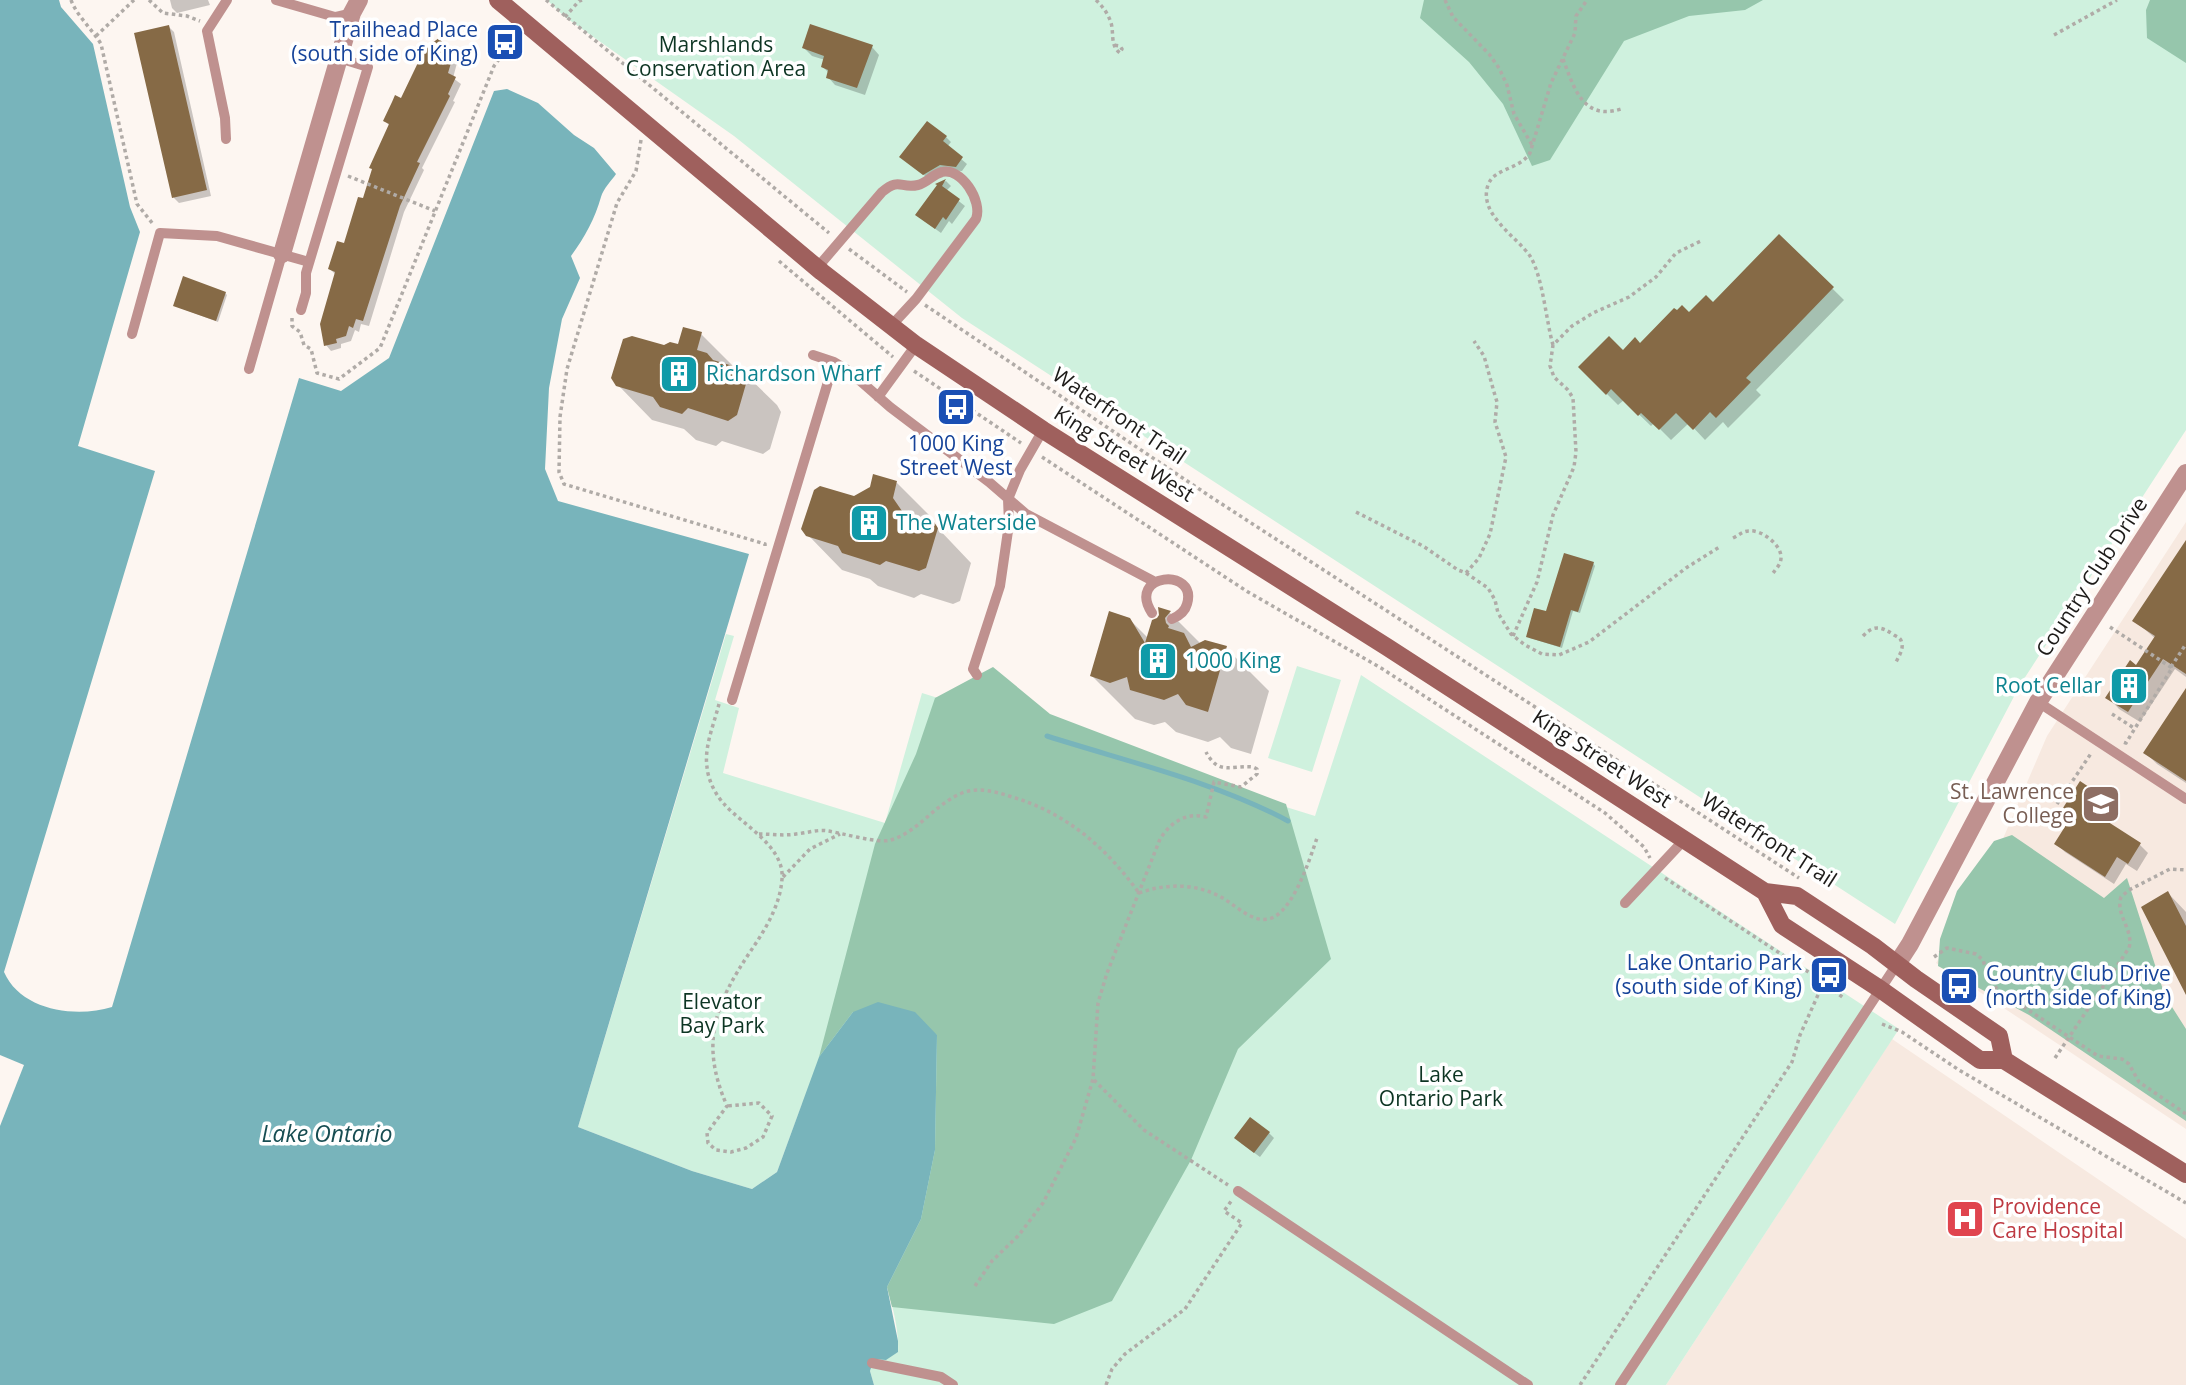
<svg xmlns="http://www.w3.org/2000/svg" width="2186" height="1385" font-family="'Open Sans',sans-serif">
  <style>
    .built { fill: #f7e9e0 }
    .green { fill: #cff1de }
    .forest { fill: #96c6ac }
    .water { fill: #78b4bb }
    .pier { fill: #fdf6f1 }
    .shadow { fill: #0003 }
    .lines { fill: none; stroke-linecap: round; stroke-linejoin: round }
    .stream { stroke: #78b4bb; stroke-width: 5 }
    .building { fill: #866a46 }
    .path { stroke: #b0aba7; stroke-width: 3.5; stroke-dasharray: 3.5 3.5; stroke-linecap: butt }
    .lane { stroke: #bf918f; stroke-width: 10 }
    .street { stroke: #bf918f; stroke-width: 18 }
    .secondary { stroke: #9f605d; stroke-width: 18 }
    .labels { text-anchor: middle; stroke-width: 7; stroke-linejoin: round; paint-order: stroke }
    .transit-label { font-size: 21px; fill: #164399; stroke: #fff; text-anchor: end }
    .park-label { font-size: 21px; fill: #0d3523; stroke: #fff }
    .culture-label { font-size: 21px; fill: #0d838f; stroke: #fff; text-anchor: start }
    .street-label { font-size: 21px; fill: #1d1b19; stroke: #fff }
    .education-label { font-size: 21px; fill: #785e54; stroke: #fff; text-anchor: end }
    .health-label { font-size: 21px; fill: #be3a42; stroke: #fff; text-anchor: start }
    .water-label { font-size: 23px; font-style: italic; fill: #174d52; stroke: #fff }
  </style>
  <rect width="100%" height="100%" fill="#fdf6f1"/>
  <path class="built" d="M2186 522V1129L1936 963 1984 883 2047 736Z
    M1892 1039 2186 1239V1385H1666Z"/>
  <path class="green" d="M547 0H2186V430L2020 685 1895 924 962 318 734 136 565 17Z
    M726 634 734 636 715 700 739 708 723 773 885 823 922 693 1315 816 1361 675 1899 1029 1666 1385H874L870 1371 874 1358 898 1352C899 1330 893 1308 887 1287L802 1104 777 1172 752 1189 692 1171 578 1127Z
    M1297 666 1341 680 1312 772 1268 758Z"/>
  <path class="forest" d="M1424 0H1763L1745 10 1689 16 1624 41 1550 160 1532 166 1503 104 1469 62 1420 18Z
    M2150 0H2186V63L2147 38 2146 10Z
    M993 667 1050 714 1286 804 1331 959 1238 1049 1191 1160 1112 1301 1054 1324 892 1307 887 1287 921 1219 935 1150 937 1035 853 1012 819 1057 875 844 916 754 935 698Z
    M2012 835 2104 898 2127 878 2165 996 2186 1029V1121L2029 1015 1938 966 1940 939 1957 891 1994 841Z"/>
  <path class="water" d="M0 0H59L61 7 93 44 130 207 140 232 78 446 155 471 4 972C21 1011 76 1018 112 1007L299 378 341 391 389 358 494 91 507 89 538 103 574 135 594 148 616 174C612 180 603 189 601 197 595 218 585 237 571 256L580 278 562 319 549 388 545 469 558 501 749 554 578 1127 692 1171 752 1189 777 1172 819 1057 853 1012 878 1002 915 1012 937 1035 935 1150 921 1219 887 1287 898 1341V1352L886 1360 874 1359 870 1371 874 1385H0Z"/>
  <path class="pier" d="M0 1055 24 1065 0 1126Z"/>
  <path class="shadow" d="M170 0H208L210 5 177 13 172 8Z
    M169 27 174 32 211 196 179 203 174 198Z
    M444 45 457 63 453 78 461 84 453 101 455 102 422 168 424 170 404 212 369 326 361 324 359 332 355 330 351 341 341 344V348L331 351 326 345 336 275 330 269 345 246 364 201 390 126 385 121Z
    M872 47 879 55 865 95 835 85 828 77 829 73 823 67 825 60 812 56 804 48Z
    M946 137 951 142 947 147 967 164 962 171 946 170 929 179 907 162Z
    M946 181 951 186 946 191 965 206 952 224 949 221 941 233 923 220 938 185Z
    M1779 236 1844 300 1756 390 1761 395 1728 428 1723 422 1705 440 1689 423 1671 440 1654 423 1651 426 1624 400 1618 405 1580 367 1641 345 1689 314 1713 304Z
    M225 293 227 295 218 322 175 306Z
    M701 334 736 369 742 371 777 405 781 412 770 449 763 454 722 441 716 446 696 440 684 429 652 420 618 385 664 347 679 346Z
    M897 483 930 516 929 522 933 523 971 563 960 601 953 604 921 594 914 598 878 586 870 579 842 570 808 535 854 498Z
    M2186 544V677L2175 669 2140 722 2119 709 2108 697 2137 667 2156 639 2135 621Z
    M1593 563 1595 566 1580 613 1573 611 1562 648 1530 638 1528 636Z
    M1160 610 1170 613 1201 644 1226 648 1269 691 1251 754 1231 748 1220 737 1208 742 1176 732 1165 722 1154 725 1135 719 1092 676 1129 619 1148 638 1159 619Z
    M2186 692V783L2157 764 2145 752Z
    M2081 783 2097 794 2106 803 2097 817 2140 845 2148 853 2137 871 2126 864 2114 884 2065 852 2056 843 2067 827 2058 818Z
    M2168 893 2186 912V991Z
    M1269 1133 1274 1138 1260 1157 1241 1143Z"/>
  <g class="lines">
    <path class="stream" d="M1047 736C1125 761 1216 782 1288 821"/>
  </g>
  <path class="building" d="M810 24 873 45 857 88 826 78 828 70 821 67 824 56 802 48Z
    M169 25 207 190 172 198 134 33Z
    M439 38 453 56 448 73 456 77 448 94 450 96 417 162 420 163 400 206 363 321 356 319 353 328 349 326 346 336 336 339 337 343 324 346 320 324 335 272 328 269 337 241 344 243 358 197 363 198 372 169 369 168 389 124 383 121 392 102 395 95 401 98 425 48Z
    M927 121 947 136 943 141 963 157 956 167 940 165 923 175 899 157Z
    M946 179 942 186 960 199 946 220 943 217 935 229 915 215 937 185 935 184Z
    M1779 234 1834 287 1746 378 1751 382 1716 418 1710 412 1693 430 1676 413 1659 430 1641 413 1638 416 1611 389 1606 395 1578 367 1609 336 1623 350 1635 337 1640 343 1674 308 1677 310 1682 305 1689 312 1706 295 1713 302Z
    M183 276 226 292 216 321 173 306Z
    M683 327 702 332 697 350 707 353 713 360 743 369 748 377 737 415 728 421 688 408 682 414 660 407 653 397 616 386 611 378 623 339 632 336 664 345 670 342 678 344Z
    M873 474 897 481 893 498 902 511 934 522 938 528 926 568 919 571 886 561 880 565 842 553 838 546 806 536 801 529 814 490 820 486 854 496 870 487Z
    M2186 540V674L2163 659 2128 712 2105 698 2130 660 2136 665 2155 636 2132 621Z
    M1564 553 1594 562 1578 612 1571 610 1560 647 1526 637 1534 608 1546 611Z
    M1158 607 1171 611 1165 618 1166 623 1169 626 1168 628 1184 633 1191 647 1205 640 1227 646 1208 712 1186 705 1178 694 1164 700 1130 690 1127 677 1110 683 1090 676 1109 611 1130 618 1145 643 1152 620 1157 618 1159 615Z
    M2186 688V781L2143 753Z
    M2080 781 2098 793 2088 809 2141 843 2128 864 2117 857 2105 877 2054 844 2066 825 2056 819Z
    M2168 891 2186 926V995L2141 907Z
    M1250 1117 1270 1132 1254 1153 1234 1138Z"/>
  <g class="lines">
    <path class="path" d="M71 0C77 16 92 29 101 44L137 204 153 224
      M149 0 163 13 187 16 200 21
      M546 0 829 233
      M1096 0C1102 6 1107 12 1110 20 1115 31 1109 45 1120 53L1122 49 1120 46 1113 45
      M1445 0 1453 17 1489 54 1499 68 1507 85 1514 114 1532 145
      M565 17 579 1 582 0
      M2054 35 2117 0
      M96 36 134 0
      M1563 59C1574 88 1583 121 1621 109
      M641 140 636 171 617 203 567 369 560 417 559 472 564 484 765 544V546
      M348 176 435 211
      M849 249 907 292
      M779 261 893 357
      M925 305 1211 497 1799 878
      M292 318V326L300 332 304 345 311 349 317 373 339 379 380 348 494 66 500 58
      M1553 345C1546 321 1543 277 1530 256 1516 236 1478 214 1488 185 1494 168 1519 170 1530 153L1551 83 1575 33 1576 16 1587 0
      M914 371 1021 443
      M1042 457 1248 592 1381 668 1605 813 1644 847 1650 858
      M1356 512 1423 546 1458 570 1466 573 1479 558 1490 534 1506 457 1495 422 1497 402 1494 392 1484 356 1474 341
      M1733 538C1739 535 1743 531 1749 531 1761 529 1782 545 1781 558 1781 564 1776 569 1773 573
      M1466 573 1488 588 1495 600 1498 613 1511 634 1525 645 1542 654 1559 655 1589 642 1686 568 1721 546
      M2110 627 2172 668 2126 743 2123 742
      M1513 636 1537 582 1553 515 1574 467 1576 452 1573 398 1568 390 1554 377 1550 366 1553 345 1572 326 1593 313 1629 297 1656 277 1676 253 1703 240
      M1863 636C1874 624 1882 627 1894 635 1899 638 1901 638 1902 644 1903 650 1899 656 1896 662
      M2171 667 2186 644
      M719 704C714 724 704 747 707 767 708 780 716 796 725 805 743 825 785 847 782 879 780 906 765 930 750 952 714 1006 700 1044 727 1106L707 1133 708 1143 716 1150 731 1152 746 1148 763 1137 772 1116 759 1103 727 1106
      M2112 714 2134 728
      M2057 804 2092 752
      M759 834C771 834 784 836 796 834 807 833 818 829 828 831 842 833 879 844 891 840 918 832 935 804 962 793 977 787 994 791 1009 796 1065 812 1105 846 1139 893
      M783 877 810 849 840 834
      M1665 878 1813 975 1845 999
      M1139 893C1164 884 1192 883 1217 895 1233 902 1250 923 1269 919 1293 913 1310 858 1317 838
      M1934 957 1947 948 1976 954 1983 960 1988 976 1997 989 2007 996 2098 1056 2122 1059 2129 1064 2139 1082 2186 1114
      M1882 1024 1902 1032 1959 1070 2186 1203
      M2055 1058 2129 948C2134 929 2115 915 2121 897L2129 890 2170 869 2186 870
      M1094 1080 1144 1130 1228 1185
      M975 1286 992 1261 1019 1235 1043 1203 1076 1138 1093 1079 1098 1003 1107 973 1160 839C1171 822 1186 812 1206 817L1214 782 1241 787 1257 774V769L1253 767C1231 765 1219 776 1206 752
      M1106 1385 1112 1369 1125 1354 1185 1309 1242 1223 1224 1211 1232 1200
      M1580 1385 1792 1062 1800 1035 1822 986"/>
    <path class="lane" d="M276 0 335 17 352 13
      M226 139 225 118 207 31 227 0
      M817 268 882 192C900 177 900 189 918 185 927 183 933 174 942 172 961 167 983 201 976 219L916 299 891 326
      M301 310 306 293V273L368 67 339 58
      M132 334 160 233 217 236 309 262
      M813 355 834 362 849 371 890 407 989 482 1026 514 1155 582
      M249 369 282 254
      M878 397 916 345
      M1152 613C1126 573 1198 567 1187 604 1185 612 1179 616 1172 619
      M977 675 973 669 1000 586 1009 524 1008 499 1020 470 1043 430
      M732 700 834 362
      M2038 702 2186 799
      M1625 903 1685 839
      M1238 1191 1528 1385
      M872 1363 941 1377 953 1385
      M1620 1385 1897 964"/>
    <path class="street" d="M282 254 352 13 359 0
      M1897 964 1910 944 2038 702 2186 473"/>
    <path class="secondary" d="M498 0 822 272 916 345 1043 430 1387 647 1765 892 1797 896 1873 946 1916 979 1999 1036 2004 1060
      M1765 892 1782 925 1880 989 1980 1060H2004L2186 1174"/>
  </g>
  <defs>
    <g id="bus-square" transform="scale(2.0125)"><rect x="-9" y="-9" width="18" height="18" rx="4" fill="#1a4fb4" stroke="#fff"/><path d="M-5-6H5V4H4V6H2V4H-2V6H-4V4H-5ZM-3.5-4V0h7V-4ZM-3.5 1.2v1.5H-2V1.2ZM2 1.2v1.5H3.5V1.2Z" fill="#fff"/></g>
    <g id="building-square" transform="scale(2.0125)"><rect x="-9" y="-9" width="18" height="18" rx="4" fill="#0f9aa8" stroke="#fff"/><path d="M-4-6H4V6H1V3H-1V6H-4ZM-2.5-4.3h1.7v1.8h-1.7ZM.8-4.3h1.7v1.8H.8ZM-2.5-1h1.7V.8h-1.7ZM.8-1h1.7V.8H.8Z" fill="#fff"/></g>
    <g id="university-square" transform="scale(2.0125)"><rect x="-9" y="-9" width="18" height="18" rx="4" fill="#8d6e63" stroke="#fff"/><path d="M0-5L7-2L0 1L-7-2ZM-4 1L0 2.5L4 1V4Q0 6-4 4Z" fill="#fff"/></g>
    <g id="hospital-square" transform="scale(2.0125)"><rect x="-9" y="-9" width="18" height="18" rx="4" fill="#e0444e" stroke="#fff"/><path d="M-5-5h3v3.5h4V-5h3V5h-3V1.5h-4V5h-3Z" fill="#fff"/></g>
  </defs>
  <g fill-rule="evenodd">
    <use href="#bus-square" x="505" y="42"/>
    <use href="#building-square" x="679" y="374"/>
    <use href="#bus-square" x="956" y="407"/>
    <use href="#building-square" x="869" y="523"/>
    <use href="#building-square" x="1158" y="661"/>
    <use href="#building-square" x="2129" y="686"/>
    <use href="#university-square" x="2101" y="804"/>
    <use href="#bus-square" x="1829" y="975"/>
    <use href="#bus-square" x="1959" y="986"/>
    <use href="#hospital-square" x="1965" y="1219"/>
  </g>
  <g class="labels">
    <g class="transit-label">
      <text x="478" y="37">Trailhead Place<tspan x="478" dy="24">(south side of King)</tspan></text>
      <text x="956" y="451" text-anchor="middle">1000 King<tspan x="956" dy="24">Street West</tspan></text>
      <text x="1802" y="970">Lake Ontario Park<tspan x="1802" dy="24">(south side of King)</tspan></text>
      <text x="1986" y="981" text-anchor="start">Country Club Drive<tspan x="1986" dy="24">(north side of King)</tspan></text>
    </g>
    <g class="park-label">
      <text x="716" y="52">Marshlands<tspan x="716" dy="24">Conservation Area</tspan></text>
      <text x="722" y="1009">Elevator<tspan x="722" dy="24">Bay Park</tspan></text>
      <text x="1441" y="1082">Lake<tspan x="1441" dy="24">Ontario Park</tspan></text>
    </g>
    <g class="culture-label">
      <text x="706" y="381">Richardson Wharf</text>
      <text x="896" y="530">The Waterside</text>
      <text x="1185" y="668">1000 King</text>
      <text x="2102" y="693" text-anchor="end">Root Cellar</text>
    </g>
    <g class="street-label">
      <text transform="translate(1119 416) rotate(34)" y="7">Waterfront Trail</text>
      <text transform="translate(1124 454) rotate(32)" y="7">King Street West</text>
      <text transform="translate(2092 577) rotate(-57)" y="7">Country Club Drive</text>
      <text transform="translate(1602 759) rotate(33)" y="7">King Street West</text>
      <text transform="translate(1769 840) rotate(33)" y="7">Waterfront Trail</text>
    </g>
    <g class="education-label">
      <text x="2074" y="799">St. Lawrence<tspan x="2074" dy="24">College</tspan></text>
    </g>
    <g class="health-label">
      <text x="1992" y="1214">Providence<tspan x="1992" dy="24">Care Hospital</tspan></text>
    </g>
    <g class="water-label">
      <text x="327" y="1142">Lake Ontario</text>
    </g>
  </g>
</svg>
